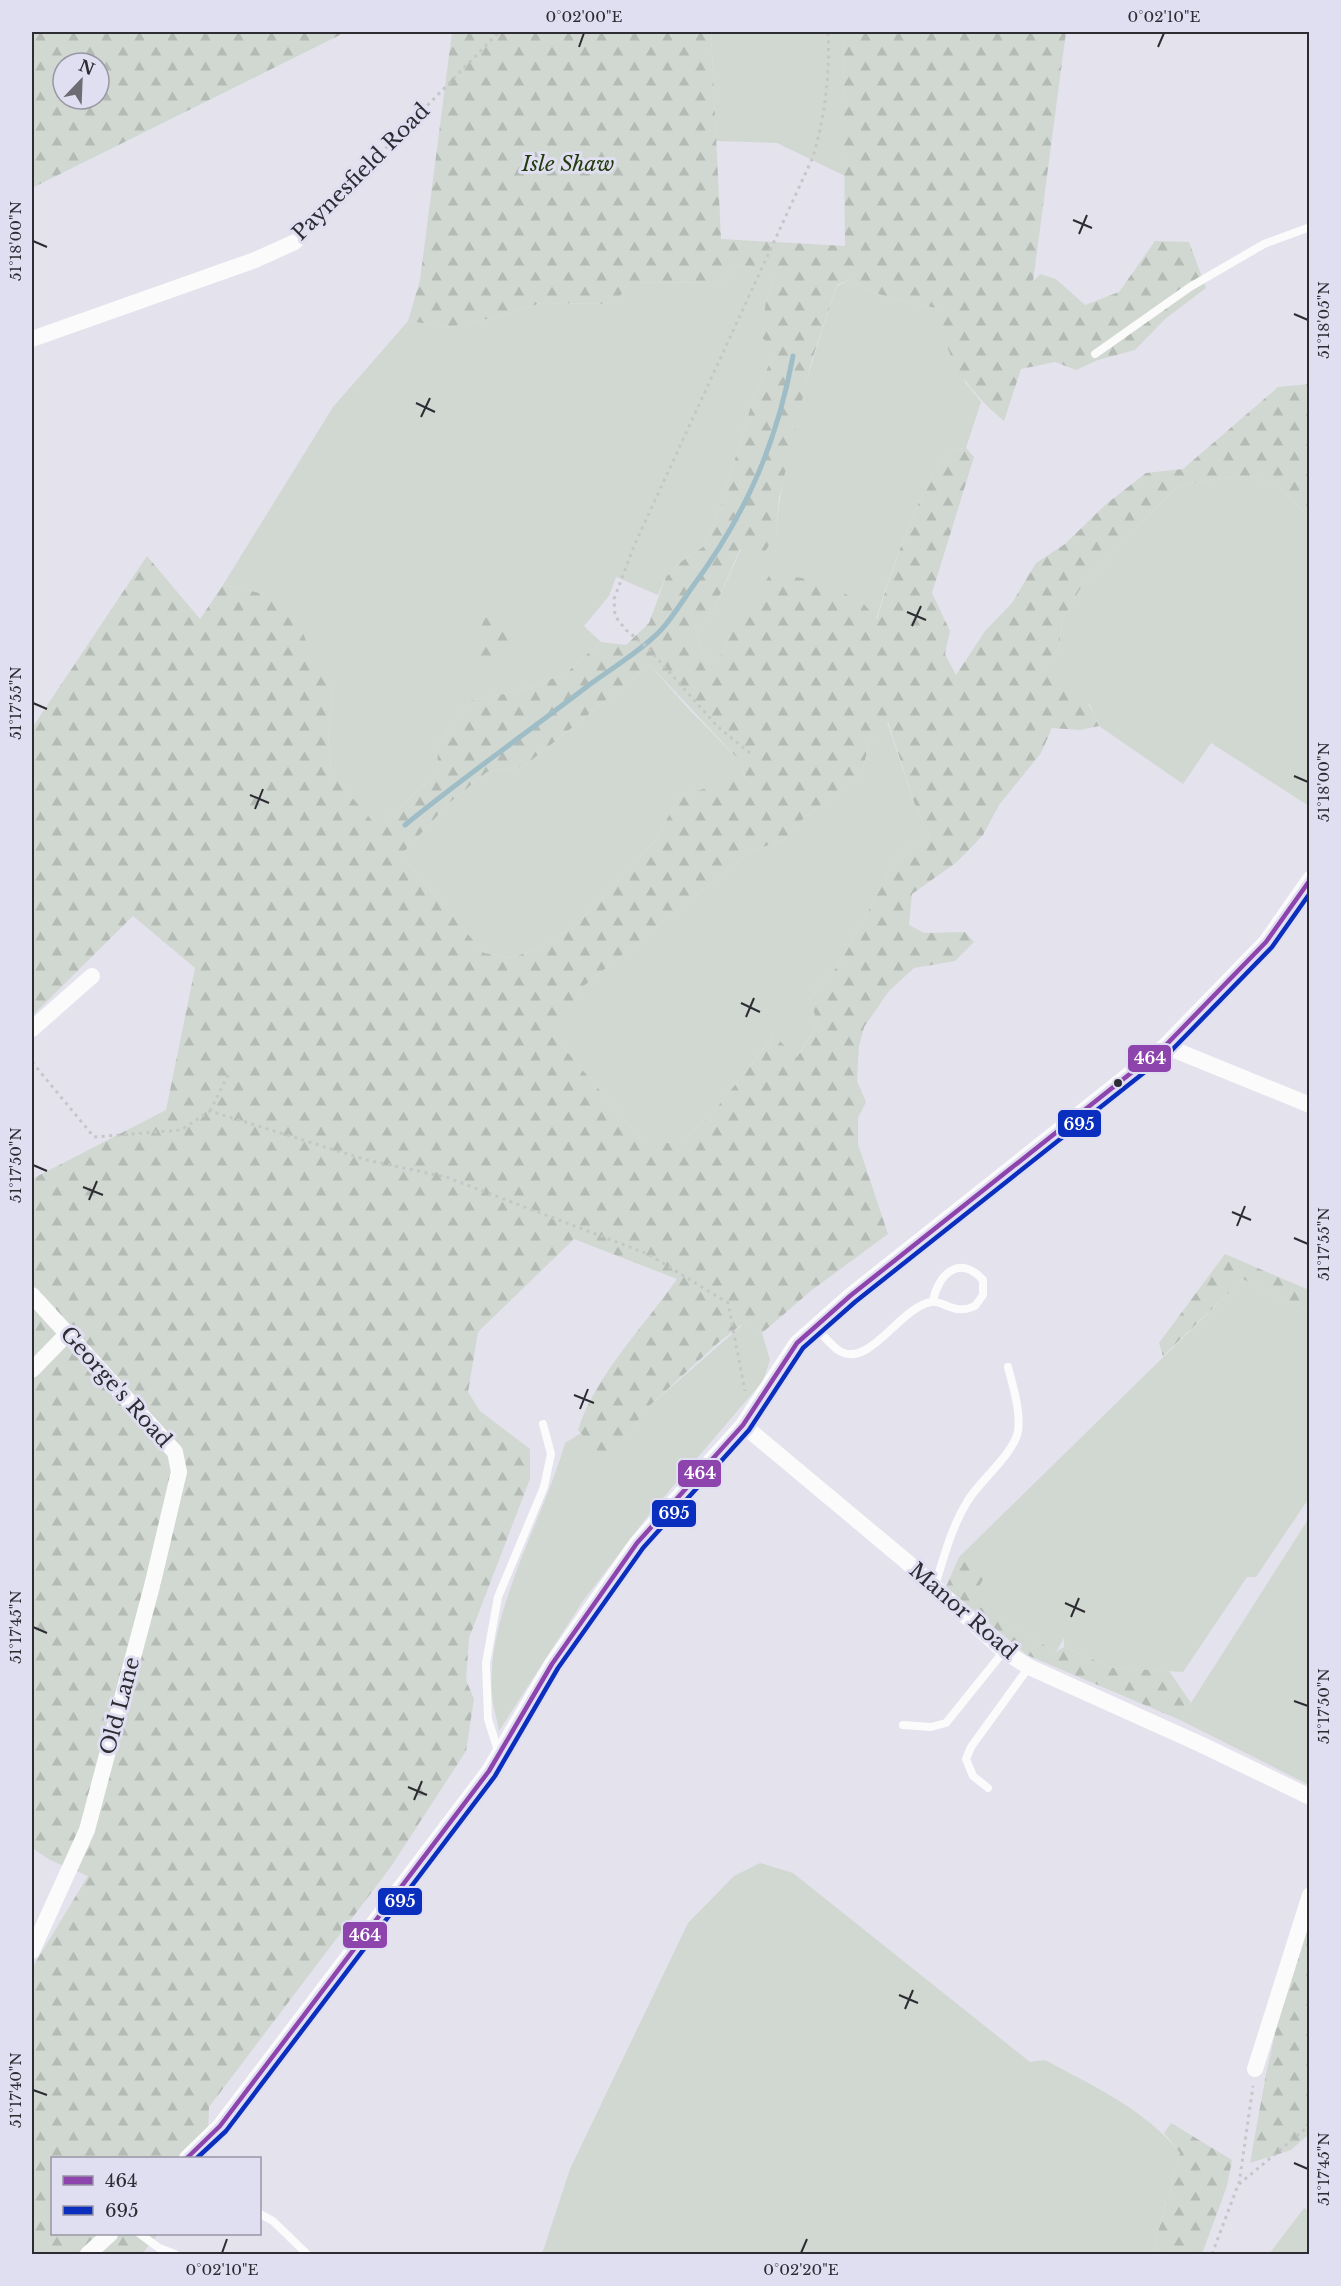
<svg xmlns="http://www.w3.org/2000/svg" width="1341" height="2286" font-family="'Libre Baskerville',serif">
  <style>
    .green { fill: #d1d8d1 }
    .forest { fill: url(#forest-firs); fill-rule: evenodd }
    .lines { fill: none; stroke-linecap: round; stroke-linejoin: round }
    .stream { stroke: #9fbdc7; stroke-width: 5 }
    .path { stroke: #c6c6c9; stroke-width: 3; stroke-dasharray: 3 4.5; stroke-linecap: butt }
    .service { stroke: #fbfbfc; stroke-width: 8 }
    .minor { stroke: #fbfbfc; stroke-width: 16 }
    .bus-1-casing { stroke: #e0def1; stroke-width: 9 }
    .bus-2-casing { stroke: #e0def1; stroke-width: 9 }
    .bus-1 { stroke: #8e44ad; stroke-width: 4.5 }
    .bus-2 { stroke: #0a2ebe; stroke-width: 4.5 }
    .ticks { fill: none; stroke: #2d2c33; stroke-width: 2 }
    .bus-dot { fill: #2d2c33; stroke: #e0def1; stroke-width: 2 }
    .labels { text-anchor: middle; stroke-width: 6; stroke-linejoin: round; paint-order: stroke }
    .park-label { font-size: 21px; font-style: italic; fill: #223b0b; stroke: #e0def1 }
    .street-label { font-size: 21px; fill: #2d2c33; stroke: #e0def1 }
    .line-badge { stroke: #e0def1; stroke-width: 2 }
    .badge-label { font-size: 16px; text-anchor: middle; font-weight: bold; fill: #fff }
    .neatline { fill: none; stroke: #2d2c33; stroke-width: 2 }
    .ticks-label { font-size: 15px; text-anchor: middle; fill: #2d2c33 }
  </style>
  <defs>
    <pattern id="forest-firs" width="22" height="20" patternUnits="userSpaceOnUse" patternTransform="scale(1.5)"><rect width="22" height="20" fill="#d1d8d1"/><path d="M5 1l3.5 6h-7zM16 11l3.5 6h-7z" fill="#b4bab4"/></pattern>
  </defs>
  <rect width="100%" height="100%" fill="#e4e2ed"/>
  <path class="green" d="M711 32H843L845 176 777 143 716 141Z
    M738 264 767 272 774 282 766 301 775 353 754 396 720 509 703 547 682 561 666 577 658 595 616 577 609 596 584 626 601 642 565 674 518 691 469 701 438 745 437 774 386 819 375 825 331 773 328 735 333 691 265 594 223 585 333 407 408 321 451 327 500 316 541 303 615 304 629 282 723 283Z
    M851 279C877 299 914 303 946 310L965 382 981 402 966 448C962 449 956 449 953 451 924 469 887 584 876 619L730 635 718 662 707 658 695 638 714 609 741 549 776 534C783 449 810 366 837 286Z
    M1250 476 1277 486 1309 517V806L1211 743 1183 784 1099 726 1090 705 1040 666 1059 649 1062 620 1084 582 1178 486 1222 478Z
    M650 665 686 706 741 762 745 779 681 795 653 843 594 908 549 944 512 958 484 953 401 855 449 803 487 772 523 767Z
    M887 722 915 805 930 838 912 844 895 861 839 965 809 998 818 1024 796 1058 773 1037 715 1110 682 1143H644L552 1034 580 989 751 851 784 840 805 817 862 773 868 747Z
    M1243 1279 1309 1311V1498L1256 1577H1247L1183 1672 1113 1668 1064 1647V1638L1056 1652 969 1601 983 1578 959 1557Z
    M742 1320 762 1333 770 1360 763 1381 651 1512 583 1601 499 1731C497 1719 493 1707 492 1695 485 1614 544 1519 565 1443L581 1433 608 1463 646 1409 741 1326Z
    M1309 1518V1785L1180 1720Z
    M760 1863 793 1873 1030 2062 1045 2060C1093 2086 1145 2109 1180 2153L1152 2254H542L570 2169 688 1923 734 1876Z
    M1304 2208 1309 2211V2254H1269Z"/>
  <path class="forest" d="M32 32H346L32 188ZM63 63H99V99H63Z
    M452 32H711L721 239 845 246 843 32H1066L1033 282 1040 274 1056 279 1085 305 1119 292 1155 241 1189 242 1206 288 1165 319 1135 350 1098 360 1076 370 1055 362 1021 369 1004 421C976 398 952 369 943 333 942 326 945 317 946 310 914 303 877 299 851 279L837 285 811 363 779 498 776 534 763 555 740 549 714 609 695 638 707 658 718 662 730 635 771 573 820 581 863 603 877 619C887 584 924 469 953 451 956 449 962 449 966 448L974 457 932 593 950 631 945 654 956 675 985 631 1012 603 1036 563 1065 544 1105 505 1146 473 1183 469 1278 387 1309 384V517L1277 486 1250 476 1222 478 1178 486 1084 582 1062 620 1059 649 1040 666C1073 685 1084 689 1099 726L1080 730 1052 728 1041 753 999 805 983 835 957 862 912 894 909 925 924 933 965 932 974 942 955 961 914 968 889 991 864 1027 859 1046 857 1081 866 1102 858 1118V1144L888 1234 812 1290 762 1333 745 1322 719 1342 646 1409 608 1464 578 1430C594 1377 646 1324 677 1279L574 1239 478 1332 468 1392 480 1411 530 1449V1479L469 1638 466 1680 474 1699 466 1751 390 1868 209 2107 207 2158H52V2234H158L142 2254H32V1968L88 1876 50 1860 32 1848V1179L166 1110 195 968 133 916 32 1016V728L147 556 200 619 223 585 265 594 302 631 317 666 333 691 328 735 331 773 375 824 386 819 437 774 438 745 469 701 518 691 565 674 601 642 626 645 649 623 666 577 682 561 703 547 720 509 754 396 775 353 761 336 766 301 774 282 767 272 738 264 723 283 629 282 615 304 541 303 500 316 451 327 408 321 420 280ZM650 665 741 762 745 778 681 795 653 843 594 908 549 944 512 958 484 953 401 855 449 803 487 772 523 767ZM888 722 915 805 930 838 912 844 895 861 839 965 809 998 818 1024 797 1057 774 1036 715 1110 682 1143H644L553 1035 580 989 751 851 784 840 805 817 862 773 868 747Z
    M502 614 517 634 482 667 470 662 473 646 485 618Z
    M1225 1254 1309 1290V1311L1243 1279 1163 1356 1159 1343Z
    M959 1557 984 1578 970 1601 1056 1652 1064 1647 1113 1668 1169 1671 1191 1703 1180 1720 1027 1655 946 1587Z
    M1309 1880V2134L1291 2150 1250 2163 1266 2074Z
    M1171 2123 1232 2160 1227 2186 1202 2254H1152L1180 2153 1164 2133Z"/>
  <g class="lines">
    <path class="stream" d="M405 825C465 776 528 732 589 685 612 668 641 651 661 630 673 617 683 600 693 586 746 514 777 443 793 356"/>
    <path class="path" d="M307 229 499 32
      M750 753 718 727 647 647 626 630 615 616 614 599 634 546 813 157C825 115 830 76 828 32
      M32 1062 94 1137 181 1130 210 1111 367 1160 446 1177 648 1254 728 1303 745 1391
      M210 1111 228 1075
      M1239 2184 1253 2086
      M1212 2254 1238 2185 1310 2125"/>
    <path class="service" d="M1095 354 1190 287 1264 244 1310 227
      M815 1327C822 1334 830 1344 838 1350 868 1371 900 1307 931 1302 944 1300 954 1316 975 1306L983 1295V1280C960 1254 938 1274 933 1301
      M934 1589C943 1560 951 1528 967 1502 979 1481 1014 1454 1018 1431 1021 1411 1013 1387 1008 1367
      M903 1725 931 1727 946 1723 1004 1651
      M499 1754 488 1719 486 1663 498 1597 544 1487 551 1454 543 1424
      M988 1788 973 1776 966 1759 971 1747 1029 1667
      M260 2214 273 2221 307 2254
      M140 2234 159 2248 175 2254"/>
    <path class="minor" d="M32 339 255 260 295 242
      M32 1029 92 976
      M1165 1046 1310 1105
      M32 1295 175 1452 179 1472 152 1586 87 1830 32 1951
      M32 1370 67 1334
      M743 1425 907 1562 1004 1651 1029 1667 1200 1744 1310 1797
      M1255 2069 1310 1895
      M187 2158 220 2126 489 1771 552 1664 637 1543 743 1425 797 1343 850 1296 1165 1046 1266 942 1310 879
      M88 2254 110 2234"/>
    <g class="bus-1-casing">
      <path id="bus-1" d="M187 2158 220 2126 489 1771 552 1664 637 1543 743 1425 797 1343 850 1296 1165 1046 1266 942 1310 880"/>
    </g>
    <g class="bus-2-casing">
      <path id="bus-2" d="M197 2158 226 2131 495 1776 558 1668 643 1548 749 1430 803 1348 855 1302 1170 1052 1272 947 1310 893"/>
    </g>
    <use href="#bus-1" class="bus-1"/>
    <use href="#bus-2" class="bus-2"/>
  </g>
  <path class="ticks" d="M579 47 584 33M1158 47 1164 33M1073 220 1092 228M1079 234 1087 215M33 241 47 247M1294 314 1308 320M416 403 435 412M421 417 430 398M907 612 926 620M912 626 921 606M33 703 47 709M1294 776 1308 782M250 795 269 803M255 809 263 789M741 1003 760 1012M746 1017 754 998M33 1165 47 1171M83 1187 103 1195M89 1200 97 1181M1232 1212 1251 1220M1237 1226 1245 1206M1294 1238 1308 1244M574 1395 594 1403M580 1409 588 1389M1065 1603 1085 1612M1071 1617 1079 1598M33 1627 47 1633M1294 1701 1308 1706M408 1787 427 1795M414 1800 422 1781M899 1995 918 2003M905 2009 913 1990M33 2090 47 2095M1294 2163 1308 2169M222 2253 227 2239M801 2253 807 2239"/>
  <circle class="bus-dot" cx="1118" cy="1083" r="5"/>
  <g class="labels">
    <g class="park-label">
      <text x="568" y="171">Isle Shaw</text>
    </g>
    <g class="street-label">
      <text transform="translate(361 172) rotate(-45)" y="7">Paynesfield Road</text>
      <text transform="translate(116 1387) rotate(48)" y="7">George's Road</text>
      <text transform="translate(963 1611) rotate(41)" y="7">Manor Road</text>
      <text transform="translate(120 1706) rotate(-75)" y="7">Old Lane</text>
    </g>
  </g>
  <g class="line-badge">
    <rect x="1127" y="1044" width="45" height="29" rx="6" fill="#8e44ad"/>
    <rect x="1057" y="1109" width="45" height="29" rx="6" fill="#0a2ebe"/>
    <rect x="677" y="1459" width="45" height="29" rx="6" fill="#8e44ad"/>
    <rect x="651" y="1499" width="46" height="29" rx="6" fill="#0a2ebe"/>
    <rect x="377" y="1887" width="46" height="29" rx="6" fill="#0a2ebe"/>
    <rect x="342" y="1921" width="46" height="28" rx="6" fill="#8e44ad"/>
  </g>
  <g class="badge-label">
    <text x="1150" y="1064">464</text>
    <text x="1079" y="1130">695</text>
    <text x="700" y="1479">464</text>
    <text x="674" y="1519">695</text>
    <text x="400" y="1907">695</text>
    <text x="365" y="1941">464</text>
  </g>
  <rect width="1341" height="2286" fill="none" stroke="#e0def1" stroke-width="66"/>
  <rect x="51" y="2157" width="210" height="78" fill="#e0def1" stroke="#9897a5" stroke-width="1.5"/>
  <rect x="63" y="2176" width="30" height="9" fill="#8e44ad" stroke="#9897a5" stroke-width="1.5"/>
  <text x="105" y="2187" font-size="18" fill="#2d2c33">464</text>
  <rect x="63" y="2206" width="30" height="9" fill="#0a2ebe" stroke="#9897a5" stroke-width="1.5"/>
  <text x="105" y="2217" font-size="18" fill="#2d2c33">695</text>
  <g transform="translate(81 81) rotate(23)"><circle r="28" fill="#e0def1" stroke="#9897a5" stroke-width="1.5"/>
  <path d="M0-4.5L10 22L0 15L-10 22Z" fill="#6d6c74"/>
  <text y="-9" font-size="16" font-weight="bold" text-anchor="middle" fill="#2d2c33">N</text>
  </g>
  <rect x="33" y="33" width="1275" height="2220" class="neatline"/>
  <g class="ticks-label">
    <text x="584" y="22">0°02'00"E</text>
    <text x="1164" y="22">0°02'10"E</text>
    <text transform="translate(16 241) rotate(-90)" y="5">51°18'00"N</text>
    <text transform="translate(1324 320) rotate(-90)" y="5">51°18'05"N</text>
    <text transform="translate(16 703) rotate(-90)" y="5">51°17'55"N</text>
    <text transform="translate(1324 782) rotate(-90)" y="5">51°18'00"N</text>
    <text transform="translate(16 1165) rotate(-90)" y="5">51°17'50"N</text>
    <text transform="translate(1324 1244) rotate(-90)" y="5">51°17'55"N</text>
    <text transform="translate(16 1627) rotate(-90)" y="5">51°17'45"N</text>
    <text transform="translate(1324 1706) rotate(-90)" y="5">51°17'50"N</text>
    <text transform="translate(16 2090) rotate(-90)" y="5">51°17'40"N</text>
    <text transform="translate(1324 2169) rotate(-90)" y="5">51°17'45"N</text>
    <text x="222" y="2275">0°02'10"E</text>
    <text x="801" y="2275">0°02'20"E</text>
  </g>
</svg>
